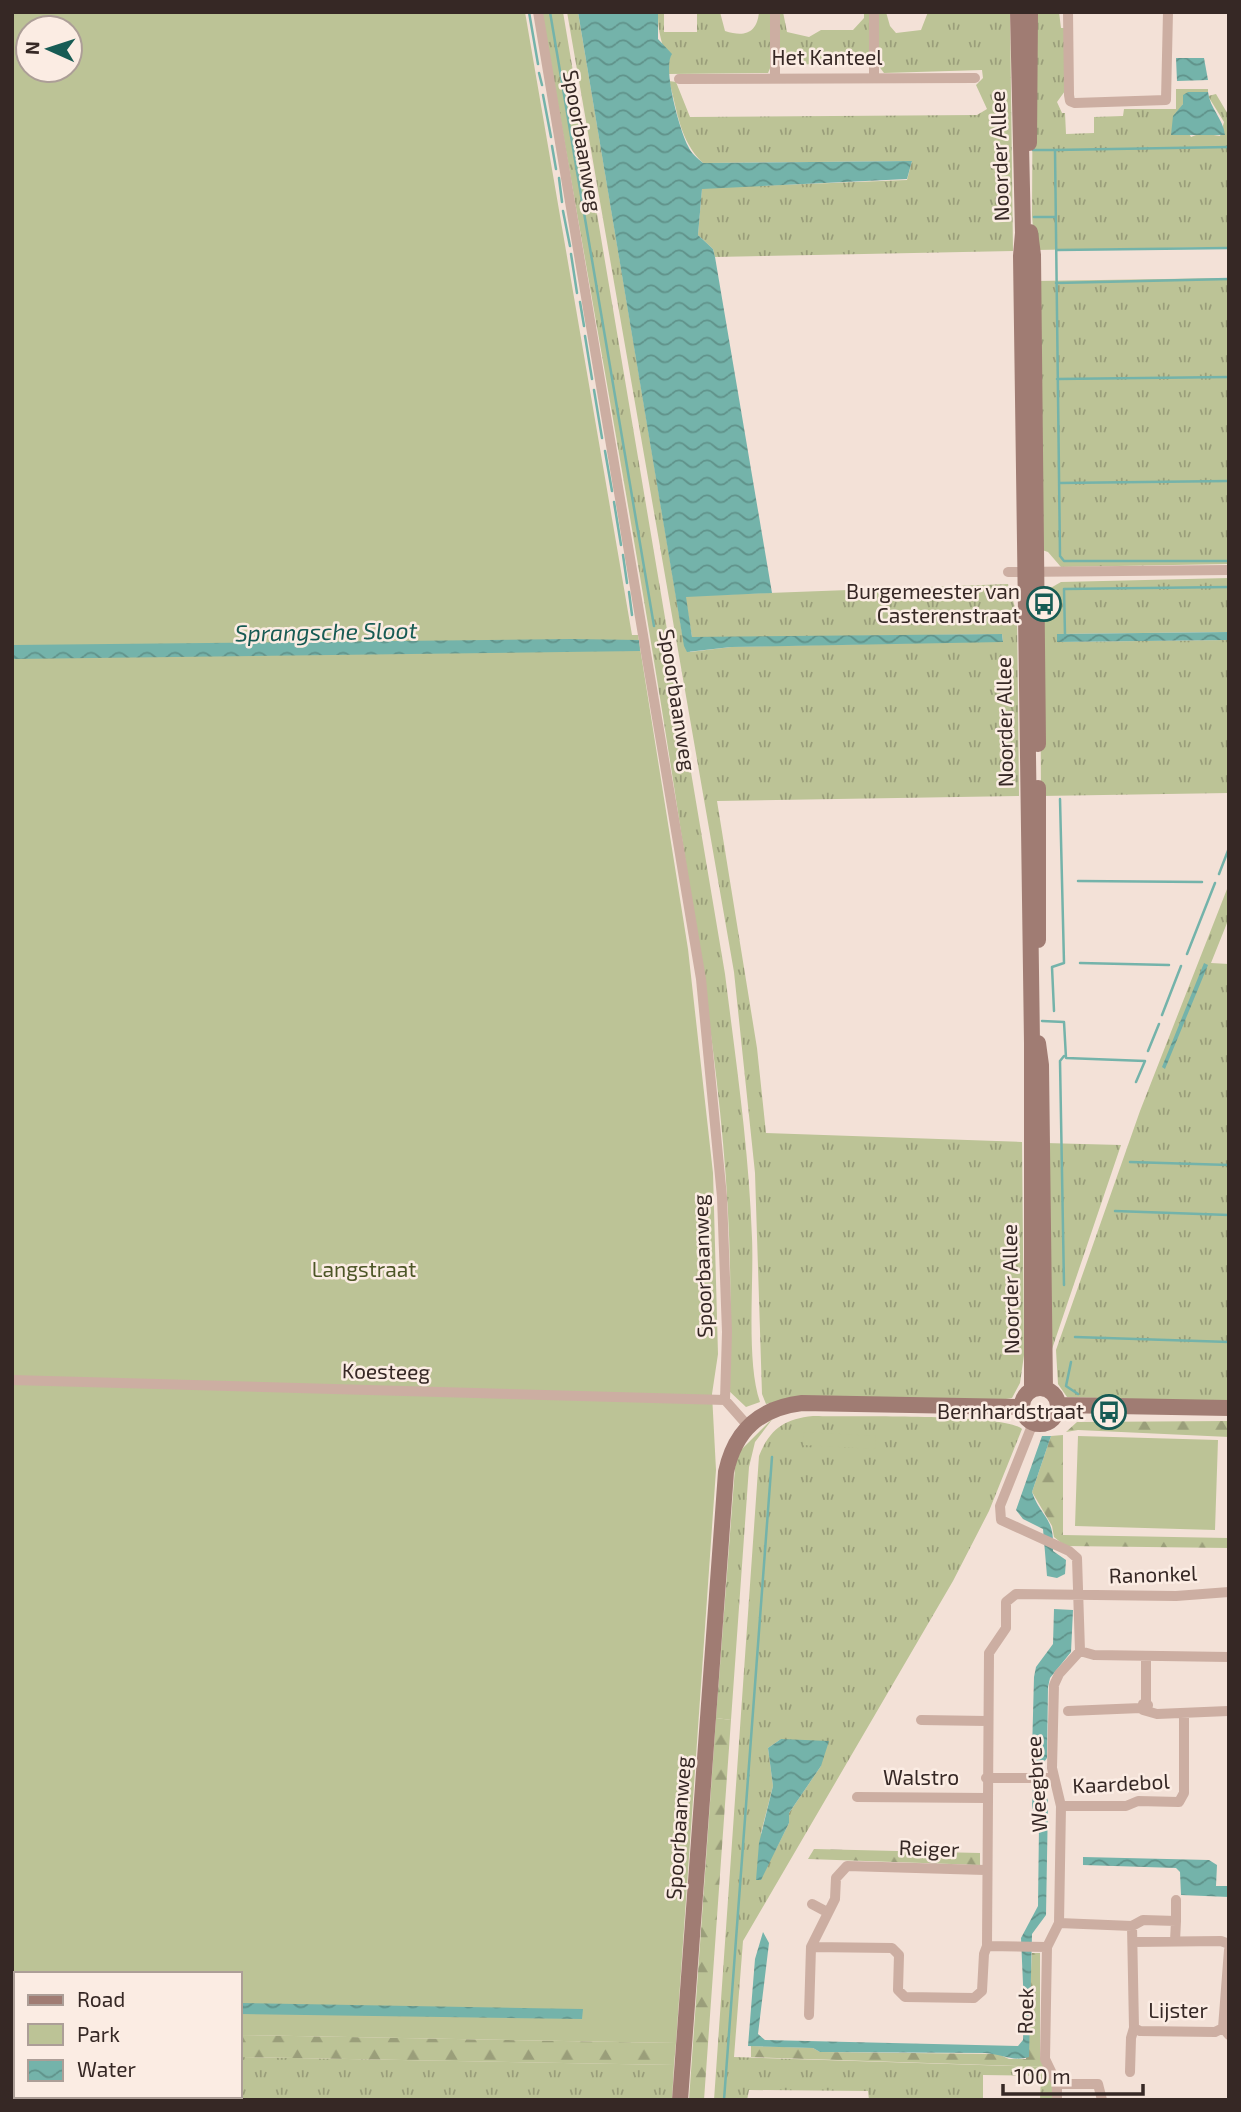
<svg xmlns="http://www.w3.org/2000/svg" width="1241" height="2112" font-family="'Exo 2',sans-serif">
  <style>
    .grass { fill: url(#grass-tufts); fill-rule: evenodd }
    .forest { fill: url(#forest-firs) }
    .park { fill: #bcc396; fill-rule: evenodd }
    .water { fill: url(#water-waves) }
    .lines { fill: none; stroke-linecap: round; stroke-linejoin: round }
    .stream { stroke: #74b3aa; stroke-width: 2.5 }
    .street { stroke: #ccaea2; stroke-width: 10 }
    .secondary { stroke: #a07c73; stroke-width: 16 }
    .labels { text-anchor: middle; stroke-width: 5; stroke-linejoin: round; paint-order: stroke }
    .street-label { font-size: 21px; fill: #362825; stroke: #fbece3 }
    .poi-label { font-size: 21px; fill: #362825; stroke: #fbece3; text-anchor: end }
    .park-label { font-size: 21px; fill: #4d5627; stroke: #fbece3 }
    .water-label { font-size: 23px; font-style: italic; fill: #175b54; stroke: #fbece3 }
  </style>
  <defs>
    <pattern id="grass-tufts" width="24" height="20" patternUnits="userSpaceOnUse" patternTransform="scale(1.75)"><rect width="24" height="20" fill="#bcc396"/><path d="M3 7l-1-3M5 7V3M7 7l1-3M15 17l-1-3M17 17v-4M19 17l1-3" fill="none" stroke="#9a9e7a"/></pattern>
    <pattern id="forest-firs" width="22" height="20" patternUnits="userSpaceOnUse" patternTransform="scale(1.75)"><rect width="22" height="20" fill="#bcc396"/><path d="M5 1l3.5 6h-7zM16 11l3.5 6h-7z" fill="#9a9e7a"/></pattern>
    <pattern id="water-waves" width="16" height="10" patternUnits="userSpaceOnUse" patternTransform="scale(1.75)"><rect width="16" height="10" fill="#74b3aa"/><path d="M0 5q4-4 8 0t8 0" fill="none" stroke="#60928a"/></pattern>
  </defs>
  <rect width="100%" height="100%" fill="#f3e1d7"/>
  <path class="grass" d="M542 12H563L725 974C736 1062 749 1149 752 1238 754 1283 746 1363 760 1402L746 1407 727 1389C741 1198 708 1007 679 819 638 549 588 281 542 12Z
    M567 12H578L682 632 690 652 731 647 1003 641 1002 634 697 638 692 637 685 596 1008 584 1017 614 1019 796 717 801 757 1048 766 1133 1022 1142 1024 1355 1020 1383 1012 1398 994 1401 794 1398 766 1404 762 1394 755 1173 734 972Z
    M658 12H664V32H697V12H720L725 31C744 37 757 34 759 12H770L771 66 768 73 669 74C666 50 657 37 658 12Z
    M778 12H783L787 32 809 37 821 30H853L864 18V12H871V63L778 65Z
    M879 12H886L890 26 896 33 921 30 928 12H1010L1013 251 715 257 713 249 698 235 702 188 907 180 912 161 703 163C679 140 678 112 669 81L676 82 690 117 977 115 987 109 976 85 983 78 982 70 884 73 878 65Z
    M1033 12H1059L1061 28H1064L1065 91 1057 102 1062 113H1065L1066 134 1094 133V117L1123 116 1124 109H1176V89H1208V92L1183 95V104L1177 113 1191 137 1201 133 1220 136 1224 122 1208 96 1216 94 1229 116V247L1035 250 1032 216Z
    M1229 278V564L1061 567 1048 552 1039 549 1036 281Z
    M1229 578V632L1057 634V642L1229 640V793L1041 796 1040 594 1061 582Z
    M1229 884V918L1211 963 1229 964V1402L1067 1397 1058 1384 1056 1350 1140 1111Z
    M1045 1143 1121 1145 1052 1349Z
    M813 1416C846 1417 1005 1413 1022 1429L989 1511 953 1581 743 1941 734 2057 1044 2067 1053 2085 1052 2100H1040L1041 2076 983 2075V2100H869L868 2091 749 2090 747 2100H714L759 1456C770 1429 784 1419 813 1416ZM781 1739 821 1766 789 1813V1823L775 1851 761 1833 773 1786 768 1748Z
    M774 1417 755 1442 749 1467 731 1720 716 1718 735 1468 738 1453Z
    M12 2052H16V2096H240V2057L674 2065 672 2100H12Z"/>
  <path class="forest" d="M1229 1421V1437L1078 1430 1066 1432 1077 1422Z
    M1063 1435V1535L1229 1538V1548L1065 1546 1054 1537 1052 1526 1032 1492 1051 1436Z
    M716 1718 731 1720 704 2100H689Z
    M814 1849 980 1853V1865L808 1859Z
    M1032 1953H1040V2057L1044 2067 751 2057V2046L813 2048 820 2052 998 2054 1009 2059H1026Z
    M240 2035 676 2043 674 2065 240 2057Z"/>
  <path class="park" d="M12 12H525L632 635H638L688 949 713 1173 718 1354 712 1394 716 1470 676 2043 240 2035V1974H16V2032H12ZM28 28H70V70H28Z
    M804 1432 876 1436 875 1449 803 1445Z
    M1078 1436 1218 1440 1215 1530 1075 1526Z"/>
  <path class="water" d="M578 12H658V39L672 54C662 68 680 131 688 146 691 153 697 158 703 163L912 161 907 179 702 189 698 235 713 249 715 257 772 593 686 597 692 637 1002 634 1003 642 731 647 687 652 684 646Z
    M1176 58H1204L1208 80 1177 81Z
    M1188 92H1208C1210 109 1223 118 1225 135H1171L1173 116 1183 104V95Z
    M1229 632V640L1057 642V634Z
    M571 639 639 640 640 651 12 659V645Z
    M1204 963 1208 965 1165 1069 1162 1067Z
    M1042 1436H1051L1032 1492C1041 1518 1055 1516 1053 1551L1066 1560 1065 1574 1057 1578 1047 1576 1043 1529 1023 1519 1016 1510Z
    M1054 1609 1073 1610 1071 1652 1050 1678 1048 1687 1047 1758 1041 1766 1036 1765 1032 1761V1752L1034 1677 1036 1667 1053 1644Z
    M781 1739 829 1741 821 1766 789 1813V1823L761 1880H756L759 1843 773 1786 768 1748Z
    M1033 1787 1044 1788 1048 1801 1046 1915 1032 1934 1029 2057C1013 2062 1001 2054 985 2053L820 2052 813 2048 748 2046 755 1959 763 1932 769 1943 758 2034 765 2040 1018 2046 1023 2040 1024 2007 1021 1938 1038 1906 1039 1825 1032 1807Z
    M1083 1857 1209 1860 1217 1865 1216 1886H1229V1897L1181 1895 1180 1872 1176 1868 1083 1865Z
    M240 2003 583 2009 582 2019 240 2014Z"/>
  <g class="lines">
    <path class="stream" d="M529 12 538 64
      M550 12 654 626
      M539 73 542 85
      M543 95 551 137
      M552 146 556 169
      M1229 147 1055 150 1060 556 1064 561H1229
      M1033 150H1055
      M559 178 562 202
      M563 211 570 246
      M1034 217H1055
      M1057 250 1229 248
      M571 254 577 293
      M1056 283 1229 279
      M580 302 584 326
      M585 336 592 379
      M1057 379 1229 377
      M594 390 602 438
      M605 451 612 491
      M1059 483 1229 481
      M614 502 621 545
      M623 555 627 583
      M629 592 632 615
      M1065 635 1064 589 1229 587
      M1219 874 1229 848
      M1078 881 1202 882
      M1187 954 1215 883
      M1080 963 1169 965
      M1054 1011 1052 967 1064 963 1060 799
      M1162 1015 1181 966
      M1042 1021 1064 1022 1066 1058 1145 1061 1136 1082
      M1148 1051 1159 1024
      M1064 1056 1060 1061 1064 1285
      M1130 1162 1229 1165
      M1115 1211 1229 1215
      M1075 1337 1229 1342
      M1071 1362 1066 1386 1078 1394
      M724 2100 772 1457"/>
    <path class="street" d="M538 12 701 979 722 1197 727 1332 725 1400
      M775 12V78
      M874 12V78
      M1068 12 1069 95 1070 101 1075 103 1166 100 1168 12
      M679 79 975 78
      M1008 572 1229 570
      M12 1380 725 1400 748 1426
      M1033 1423 1000 1506 1001 1520 1069 1551 1077 1558 1080 1651 1094 1655 1229 1657
      M1146 1704V1656
      M1147 1710 1148 1705 1143 1704V1710L1157 1714 1228 1711
      M1068 1711 1141 1708
      M921 1720 987 1721
      M986 1778H1053
      M857 1797 986 1798
      M1061 1806H1126L1138 1801 1179 1802 1184 1793V1714
      M812 1904 827 1912
      M1176 1921V1900
      M1059 1923 1132 1926 1134 2028 1131 2038 1130 2072
      M1132 1926 1143 1920 1176 1921 1175 1941
      M1133 1942 1221 1941 1229 1944
      M987 1946 1047 1947
      M811 1947 892 1948 899 1955 898 1990 905 1997 974 1998 982 1991 984 1954 987 1946 989 1653 1006 1628V1602L1016 1594 1176 1596 1229 1592
      M1229 1950 1223 2028 1229 2035
      M809 2015 811 1947 835 1899 836 1878 847 1866 985 1870
      M1134 2028 1140 2031 1215 2032 1223 2028
      M1057 2084H1098L1102 2100
      M1057 2100V2084L1045 2059 1047 1947 1059 1923 1061 1806 1052 1768 1054 1685 1059 1674 1080 1651"/>
    <path class="secondary" d="M1018 12 1023 233 1021 256 1032 1043V1390
      M1029 143 1030 12
      M1030 232 1033 255 1038 744
      M1038 940V788
      M1038 1043 1041 1065 1045 1389
      M1022 1406a18 18 0 1 1 36 0a18 18 0 1 1-36 0Z
      M1058 1405 1229 1408
      M680 2100 726 1472C735 1430 760 1408 802 1403L1022 1407"/>
  </g>
  <defs>
    <g id="bus-ring" transform="scale(1.75)"><circle r="9.5" fill="#fbece3" stroke="#175b54" stroke-width="1.5"/><path d="M-5-6H5V4H4V6H2V4H-2V6H-4V4H-5ZM-3.5-4V0h7V-4ZM-3.5 1.2v1.5H-2V1.2ZM2 1.2v1.5H3.5V1.2Z" fill="#175b54"/></g>
  </defs>
  <g fill-rule="evenodd">
    <use href="#bus-ring" x="1044" y="604"/>
    <use href="#bus-ring" x="1109" y="1412"/>
  </g>
  <g class="labels">
    <g class="street-label">
      <text x="827" y="65">Het Kanteel</text>
      <text transform="translate(582 141) rotate(80)" y="7">Spoorbaanweg</text>
      <text transform="translate(1000 156) rotate(-92)" y="7">Noorder Allee</text>
      <text transform="translate(677 700) rotate(81)" y="7">Spoorbaanweg</text>
      <text transform="translate(1005 722) rotate(-91)" y="7">Noorder Allee</text>
      <text transform="translate(703 1266) rotate(-92)" y="7">Spoorbaanweg</text>
      <text transform="translate(1011 1289) rotate(-91)" y="7">Noorder Allee</text>
      <text transform="translate(386 1372) rotate(1)" y="7">Koesteeg</text>
      <text transform="translate(1153 1575) rotate(-2)" y="7">Ranonkel</text>
      <text x="921" y="1785">Walstro</text>
      <text transform="translate(1037 1784) rotate(-94)" y="7">Weegbree</text>
      <text transform="translate(1121 1784) rotate(-3)" y="7">Kaardebol</text>
      <text transform="translate(679 1828) rotate(-86)" y="7">Spoorbaanweg</text>
      <text transform="translate(929 1849) rotate(2)" y="7">Reiger</text>
      <text transform="translate(1026 2011) rotate(-89)" y="7">Roek</text>
      <text x="1178" y="2018">Lijster</text>
    </g>
    <g class="poi-label">
      <text x="1020" y="599">Burgemeester van<tspan x="1020" dy="24">Casterenstraat</tspan></text>
      <text x="1084" y="1419">Bernhardstraat</text>
    </g>
    <g class="park-label">
      <text x="364" y="1277">Langstraat</text>
    </g>
    <g class="water-label">
      <text transform="translate(326 632) rotate(-1)" y="8">Sprangsche Sloot</text>
    </g>
  </g>
  <rect width="1241" height="2112" fill="none" stroke="#362825" stroke-width="28"/>
  <rect x="14" y="1972" width="228" height="126" fill="#fbece3" stroke="#ac9e97" stroke-width="2"/>
  <rect x="28" y="1995" width="35" height="10" fill="#a07c73" stroke="#ac9e97" stroke-width="2"/>
  <text x="77" y="2007" font-size="21" fill="#362825">Road</text>
  <rect x="28" y="2024" width="35" height="21" fill="#bcc396" stroke="#ac9e97" stroke-width="2"/>
  <text x="77" y="2042" font-size="21" fill="#362825">Park</text>
  <rect x="28" y="2060" width="35" height="21" fill="url(#water-waves)" stroke="#ac9e97" stroke-width="2"/>
  <text x="77" y="2077" font-size="21" fill="#362825">Water</text>
  <g transform="translate(49 49) rotate(273)"><circle r="33" fill="#fbece3" stroke="#ac9e97" stroke-width="2"/>
  <path d="M0-5L12 26L0 18L-12 26Z" fill="#175b54"/>
  <text y="-10" font-size="19" font-weight="bold" text-anchor="middle" fill="#362825">N</text>
  </g>
  <path d="M1003 2084v10h140v-10" fill="none" stroke="#362825" stroke-width="3.5"/>
  <text x="1014" y="2084" font-size="21" fill="#362825" stroke="#fbece3" stroke-width="5" paint-order="stroke">100 m</text>
</svg>
